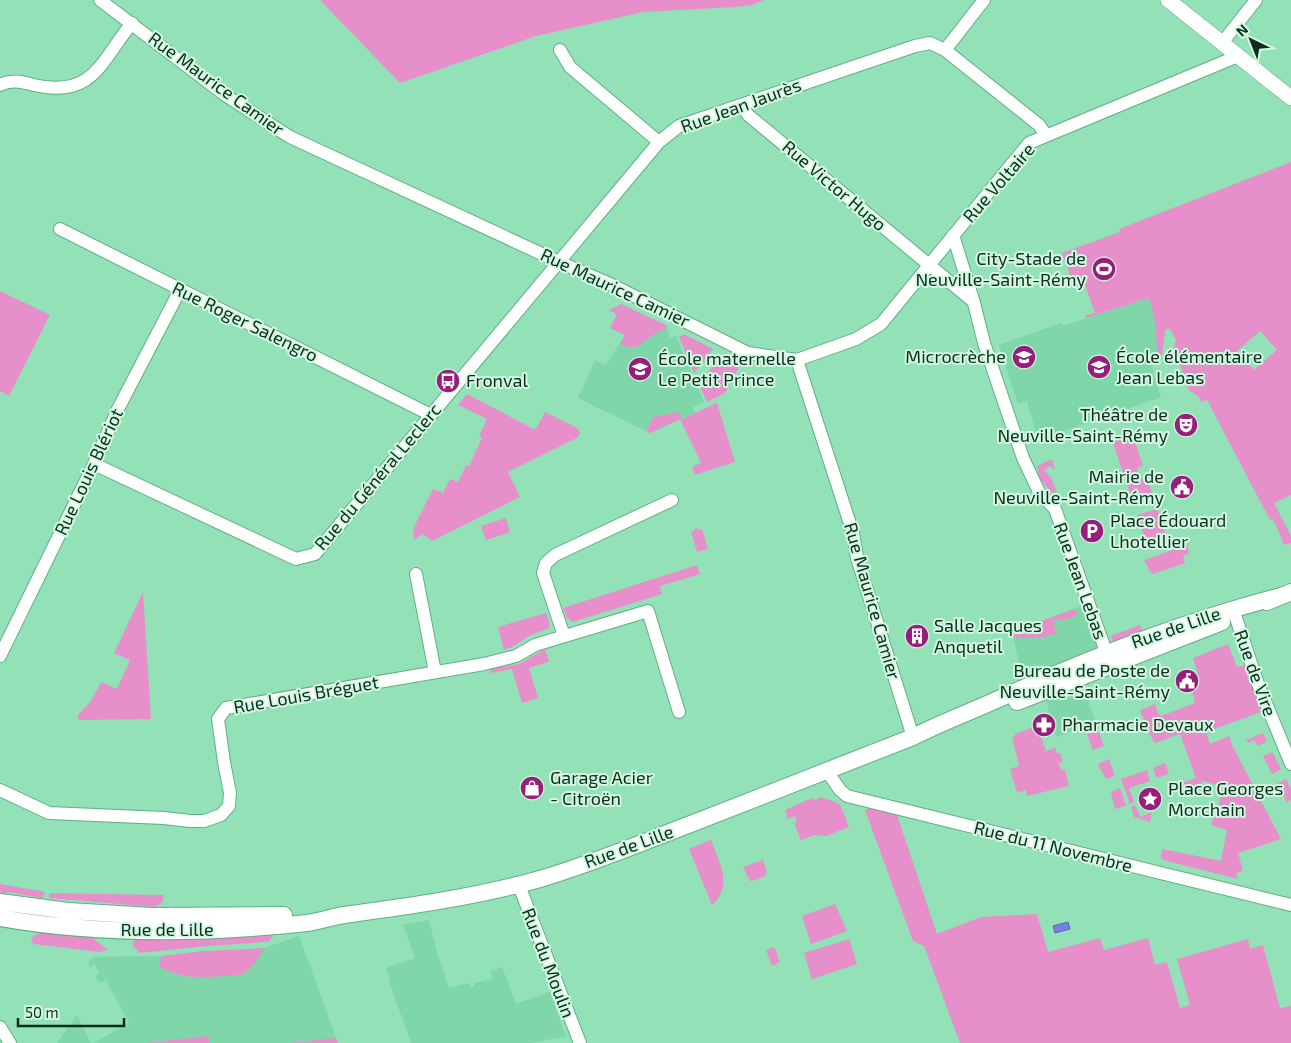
<svg xmlns="http://www.w3.org/2000/svg" width="1291" height="1043" font-family="'Exo 2',sans-serif">
  <style>
    .built { fill: #7fd6a8 }
    .green { fill: #e78fcb; fill-rule: evenodd }
    .water { fill: #797de8; stroke: #5865ab }
    .lines { fill: none; stroke-linecap: round; stroke-linejoin: round }
    .minor-casing { stroke: #61ae86; stroke-width: 14 }
    .tertiary-casing { stroke: #61ae86; stroke-width: 16 }
    .secondary-casing { stroke: #61ae86; stroke-width: 18 }
    .minor { stroke: #fff; stroke-width: 12 }
    .tertiary { stroke: #fff; stroke-width: 15 }
    .secondary { stroke: #fff; stroke-width: 16 }
    .labels { text-anchor: middle; stroke-width: 4; stroke-linejoin: round; paint-order: stroke }
    .street-label { font-size: 18px; fill: #0c2d1d; stroke: #d2f8e2 }
    .poi-label { font-size: 18px; fill: #0c2d1d; stroke: #d2f8e2; text-anchor: start }
  </style>
  <rect width="100%" height="100%" fill="#93e1b6"/>
  <path class="built" d="M1149 298 1170 328 1165 330 1162 356 1149 360 1161 397 1038 440 1027 401 1018 404 999 345 1061 323 1063 326Z
    M621 304 666 325 670 338 676 336 704 402 693 407 695 413 650 433 578 398 595 360 606 365 625 335 610 328 617 314 609 310Z
    M1084 605 1097 645 1083 687 1096 723 1056 737 1046 701 1030 707 1012 632Z
    M429 920 436 949 449 988 469 983 470 987 474 986V983L492 979 491 970 502 967 516 1004 550 992 566 1036 531 1043H411L389 981 390 980 386 968 415 958 403 925Z
    M299 936 338 1043H93L129 1023 106 980 99 983 95 976 99 973 95 964 90 966 88 963 93 957 161 956 264 948Z
    M77 1015 91 1043H57Z"/>
  <path class="green" d="M320 0H764L752 5 735 7 643 12 536 36 400 83Z
    M1291 162V495L1274 503 1291 536V543L1284 545 1275 523 1273 520H1270L1207 400 1201 402 1199 397 1189 390 1178 359 1170 362 1176 340 1170 329 1165 330 1162 356 1158 357 1154 316 1149 298 1086 318 1085 316 1095 313 1085 285 1075 288 1062 253 1120 232 1119 229ZM1260 331 1277 350 1254 370 1237 351Z
    M0 291 50 315 9 396 0 391Z
    M621 304 666 325 667 328C662 330 657 332 653 335 639 344 637 352 620 344L625 335 610 328 617 314 609 310Z
    M684 334 713 349 694 373 679 337Z
    M724 353 742 361 725 393 707 402 699 384Z
    M467 394 534 429 537 427 545 412 575 427 579 430 580 434 577 438 508 472 520 497 432 541 423 534 414 540 413 529 433 489 443 493 450 479 458 482 466 465 469 466 482 438 479 436 487 419 458 405Z
    M717 403 735 462 695 475 692 467 701 463 680 419 650 433 646 431 653 417 679 412 682 419Z
    M1132 432 1143 466 1137 468 1138 474 1125 479 1112 440 1113 438Z
    M1052 459 1055 470 1049 466 1044 471 1050 476 1057 492 1052 493 1040 479 1037 466Z
    M1147 477 1153 497 1133 504 1127 484Z
    M1157 509 1169 544 1149 551 1137 515Z
    M506 518 510 532 486 540 481 526Z
    M697 528 698 530 702 529 708 549 697 552 691 532Z
    M1187 545 1189 554 1183 556 1185 563 1153 574 1150 572 1144 560Z
    M697 565 700 574 660 586 662 594 573 622 567 618 563 608Z
    M143 592 151 719 79 720 77 716 91 701 101 682 117 689 130 660 114 653Z
    M1075 609 1077 616 1060 621 1059 619 1053 622 1057 633 1044 637 1014 638 1012 632Z
    M546 613 549 621V628L531 635 514 646 504 650 498 627Z
    M1140 625 1142 631 1113 643 1111 636Z
    M1228 644 1237 667 1245 665 1261 712 1206 732 1210 744 1229 736 1233 747 1281 839 1238 853 1243 871 1236 873 1238 879 1163 860 1161 858 1162 849 1221 861 1227 830 1211 825 1213 817H1216L1223 786 1202 781 1199 791 1180 786 1179 784 1196 778 1180 734 1155 743 1150 735 1140 710 1155 704 1158 714 1161 716 1195 703 1189 677 1198 674 1193 658Z
    M545 649 549 660 548 662 529 668 538 698 522 703 512 669 490 673 491 669 519 664Z
    M1037 726 1046 751 1055 748 1057 753H1060L1063 761 1059 763 1061 770H1065L1069 786 1027 796 1026 790 1017 793 1010 769 1019 766 1012 737 1015 736V734Z
    M1098 730 1104 746 1093 750 1087 734Z
    M1263 733 1267 741 1258 746 1254 740 1248 743 1246 740Z
    M1272 752 1281 769 1272 774 1263 756Z
    M1109 759 1115 776 1106 779 1098 764Z
    M1165 763 1169 774 1156 778 1153 768Z
    M1147 770 1150 781 1129 788 1134 802 1130 804 1121 779Z
    M1286 779 1291 789V800L1287 802 1277 784Z
    M1120 788 1126 806 1115 809 1111 792Z
    M821 797 840 804 849 827 826 836 814 835 801 840 794 823 797 822 795 816 788 819 785 810 812 798 816 800Z
    M1135 805 1140 817 1152 812 1150 822 1134 817 1131 807Z
    M870 808 897 815 937 934 981 917 1037 914 1048 952 1100 938 1104 950 1148 938 1155 965 1167 962 1180 1008 1190 1005 1177 959 1248 939 1250 949 1263 945 1280 1008 1291 1006V1043H960L924 946 913 941 865 810Z
    M711 840C719 862 734 886 712 905L689 849Z
    M763 860 767 872 765 876 756 880 750 881 743 867Z
    M0 884 46 892H45L43 898 8 892 3 894 0 891Z
    M49 893 164 895 163 902 155 907 49 898Z
    M835 904 847 931 811 944 802 916Z
    M42 932 91 937 108 950 99 952 34 944 31 941 33 936Z
    M274 933 270 941 265 942 196 947 139 953 132 944 135 940H175Z
    M849 939 857 964 812 979 804 953Z
    M774 947 780 962 772 966 766 950Z
    M264 948C260 955 252 968 245 973 239 976 231 975 225 976 199 978 183 979 159 967L161 956 203 951Z
    M208 1036 209 1043H145Z
    M336 1038 338 1043H289Z"/>
  <path class="water" d="M1068 922 1070 929 1055 933 1053 926Z"/>
  <g class="lines">
    <g class="minor-casing">
      <path id="minor" d="M100 0 225 95 290 137 559 262 610 284 748 353 797 360 856 339 881 324 1029 143 1238 56
        M1222 43 1256 0
        M560 50 570 67 659 142
        M945 50 984 0
        M0 85C11 79 22 82 34 85 93 99 101 61 132 23
        M742 105 748 115 974 302
        M60 229 431 415
        M953 235 974 303 984 343 1023 458 1039 492 1055 509 1109 660
        M797 360 853 533 857 558 913 737
        M94 464 296 559 315 554 659 142 679 126 915 46 930 43 945 50 1039 125 1046 135
        M416 574 435 672
        M1233 609 1258 684 1291 764
        M564 636 543 573 546 563 555 555 672 500
        M0 656 94 464 118 409 180 290
        M827 771 840 790 847 796 1291 905
        M0 790 49 813 164 818 190 821H204L221 815 229 806 230 793 224 762 218 719 226 708 484 664 516 656 535 645 648 611 679 712
        M518 883 580 1043
        M0 1027 10 1043"/>
    </g>
    <g class="tertiary-casing">
      <path id="tertiary" d="M1168 0 1291 98"/>
    </g>
    <g class="secondary-casing">
      <path id="secondary" d="M1267 602 1291 592
        M1017 702 1222 622
        M0 902 68 911 152 916 284 915
        M0 918C101 936 205 934 307 923 320 921 332 917 344 915 410 906 476 897 540 879 595 863 648 840 701 820 771 792 842 765 913 737 942 722 973 711 1003 697 1092 657 1182 622 1277 597"/>
    </g>
    <use href="#minor" class="minor"/>
    <use href="#tertiary" class="tertiary"/>
    <use href="#secondary" class="secondary"/>
  </g>
  <defs>
    <g id="stadium-disc" transform="scale(1.25)"><circle r="9.5" fill="#961f7b" stroke="#d2f8e2"/><path d="M0-5a6.5 5 0 1 0 0 10a6.5 5 0 1 0 0-10ZM-3.5-1.8h7v3.6h-7Z" fill="#fff"/></g>
    <g id="school-disc" transform="scale(1.25)"><circle r="9.5" fill="#961f7b" stroke="#d2f8e2"/><path d="M0-5L7-2L0 1L-7-2ZM-4 1L0 2.5L4 1V4Q0 6-4 4Z" fill="#fff"/></g>
    <g id="bus-disc" transform="scale(1.25)"><circle r="9.5" fill="#961f7b" stroke="#d2f8e2"/><path d="M-5-6H5V4H4V6H2V4H-2V6H-4V4H-5ZM-3.5-4V0h7V-4ZM-3.5 1.2v1.5H-2V1.2ZM2 1.2v1.5H3.5V1.2Z" fill="#fff"/></g>
    <g id="theatre-disc" transform="scale(1.25)"><circle r="9.5" fill="#961f7b" stroke="#d2f8e2"/><path d="M-5-5.5Q0-4 5-5.5V0Q5 5 0 6Q-5 5-5 0ZM-3.3-2.5H-1v1.5H-3.3ZM1-2.5H3.3v1.5H1ZM-2.8 1Q0 5.5 2.8 1Z" fill="#fff"/></g>
    <g id="civic-disc" transform="scale(1.25)"><circle r="9.5" fill="#961f7b" stroke="#d2f8e2"/><path d="M-.6-6.5H3V-4.5H.6V-3L4-1V1h2V6H-6V1h2V-1L-.6-3ZM-1.2 2.5V6h2.4V2.5Z" fill="#fff"/></g>
    <g id="parking-disc" transform="scale(1.25)"><circle r="9.5" fill="#961f7b" stroke="#d2f8e2"/><path d="M-3.5-5.5H1a3.5 3.5 0 0 1 0 7H-1V5.5H-3.5ZM-1-3.4V-.6H.8a1.4 1.4 0 0 0 0-2.8Z" fill="#fff"/></g>
    <g id="building-disc" transform="scale(1.25)"><circle r="9.5" fill="#961f7b" stroke="#d2f8e2"/><path d="M-4-6H4V6H1V3H-1V6H-4ZM-2.5-4.3h1.7v1.8h-1.7ZM.8-4.3h1.7v1.8H.8ZM-2.5-1h1.7V.8h-1.7ZM.8-1h1.7V.8H.8Z" fill="#fff"/></g>
    <g id="pharmacy-disc" transform="scale(1.25)"><circle r="9.5" fill="#961f7b" stroke="#d2f8e2"/><path d="M-2-6h4v4h4v4h-4v4h-4v-4h-4v-4h4Z" fill="#fff"/></g>
    <g id="shop-disc" transform="scale(1.25)"><circle r="9.5" fill="#961f7b" stroke="#d2f8e2"/><path d="M-5-2.5h2.3a2.7 3.5 0 0 1 5.4 0H5L5.5 6h-11ZM-1.5-2.5h3a1.5 2.3 0 0 0-3 0Z" fill="#fff"/></g>
    <g id="sight-disc" transform="scale(1.25)"><circle r="9.5" fill="#961f7b" stroke="#d2f8e2"/><path d="M0-6L1.8-2.2L6-1.7L2.9 1.2L3.7 5.4L0 3.3L-3.7 5.4L-2.9 1.2L-6-1.7L-1.8-2.2Z" fill="#fff"/></g>
  </defs>
  <g fill-rule="evenodd">
    <use href="#stadium-disc" x="1104" y="269"/>
    <use href="#school-disc" x="1024" y="357"/>
    <use href="#school-disc" x="1099" y="367"/>
    <use href="#school-disc" x="640" y="369"/>
    <use href="#bus-disc" x="448" y="381"/>
    <use href="#theatre-disc" x="1186" y="425"/>
    <use href="#civic-disc" x="1182" y="487"/>
    <use href="#parking-disc" x="1092" y="531"/>
    <use href="#building-disc" x="917" y="636"/>
    <use href="#civic-disc" x="1187" y="681"/>
    <use href="#pharmacy-disc" x="1044" y="725"/>
    <use href="#shop-disc" x="532" y="788"/>
    <use href="#sight-disc" x="1150" y="799"/>
  </g>
  <g class="labels">
    <g class="street-label">
      <text transform="translate(216 84) rotate(36)" y="6">Rue Maurice Camier</text>
      <text transform="translate(741 106) rotate(-20)" y="6">Rue Jean Jaurès</text>
      <text transform="translate(999 183) rotate(-49)" y="6">Rue Voltaire</text>
      <text transform="translate(834 186) rotate(40)" y="6">Rue Victor Hugo</text>
      <text transform="translate(615 288) rotate(25)" y="6">Rue Maurice Camier</text>
      <text transform="translate(245 322) rotate(26)" y="6">Rue Roger Salengro</text>
      <text transform="translate(89 472) rotate(-65)" y="6">Rue Louis Blériot</text>
      <text transform="translate(378 477) rotate(-50)" y="6">Rue du Général Leclerc</text>
      <text transform="translate(1080 581) rotate(70)" y="6">Rue Jean Lebas</text>
      <text transform="translate(872 601) rotate(74)" y="6">Rue Maurice Camier</text>
      <text transform="translate(1176 628) rotate(-19)" y="6">Rue de Lille</text>
      <text transform="translate(1255 673) rotate(70)" y="6">Rue de Vire</text>
      <text transform="translate(306 695) rotate(-10)" y="6">Rue Louis Bréguet</text>
      <text transform="translate(629 847) rotate(-20)" y="6">Rue de Lille</text>
      <text transform="translate(1053 847) rotate(14)" y="6">Rue du 11 Novembre</text>
      <text x="167" y="936">Rue de Lille</text>
      <text transform="translate(548 963) rotate(69)" y="6">Rue du Moulin</text>
    </g>
    <g class="poi-label">
      <text x="1086" y="265" text-anchor="end">City-Stade de<tspan x="1086" dy="21">Neuville-Saint-Rémy</tspan></text>
      <text x="1006" y="363" text-anchor="end">Microcrèche</text>
      <text x="1116" y="363">École élémentaire<tspan x="1116" dy="21">Jean Lebas</tspan></text>
      <text x="658" y="365">École maternelle<tspan x="658" dy="21">Le Petit Prince</tspan></text>
      <text x="466" y="387">Fronval</text>
      <text x="1168" y="421" text-anchor="end">Théâtre de<tspan x="1168" dy="21">Neuville-Saint-Rémy</tspan></text>
      <text x="1164" y="483" text-anchor="end">Mairie de<tspan x="1164" dy="21">Neuville-Saint-Rémy</tspan></text>
      <text x="1110" y="527">Place Édouard<tspan x="1110" dy="21">Lhotellier</tspan></text>
      <text x="934" y="632">Salle Jacques<tspan x="934" dy="21">Anquetil</tspan></text>
      <text x="1170" y="677" text-anchor="end">Bureau de Poste de<tspan x="1170" dy="21">Neuville-Saint-Rémy</tspan></text>
      <text x="1062" y="731">Pharmacie Devaux</text>
      <text x="550" y="784">Garage Acier<tspan x="550" dy="21">- Citroën</tspan></text>
      <text x="1168" y="795">Place Georges<tspan x="1168" dy="21">Morchain</tspan></text>
    </g>
  </g>
  <g transform="translate(1251 40) rotate(317)" stroke="#d2f8e2" stroke-width="4" paint-order="stroke">
  <path d="M0-4L9 19L0 12L-9 19Z" fill="#0c2d1d"/>
  <text y="-8" font-size="14" font-weight="bold" text-anchor="middle" fill="#0c2d1d">N</text>
  </g>
  <path d="M18 1018v8h106v-8" fill="none" stroke="#0c2d1d" stroke-width="2.5"/>
  <text x="25" y="1018" font-size="15" fill="#0c2d1d" stroke="#d2f8e2" stroke-width="4" paint-order="stroke">50 m</text>
</svg>
